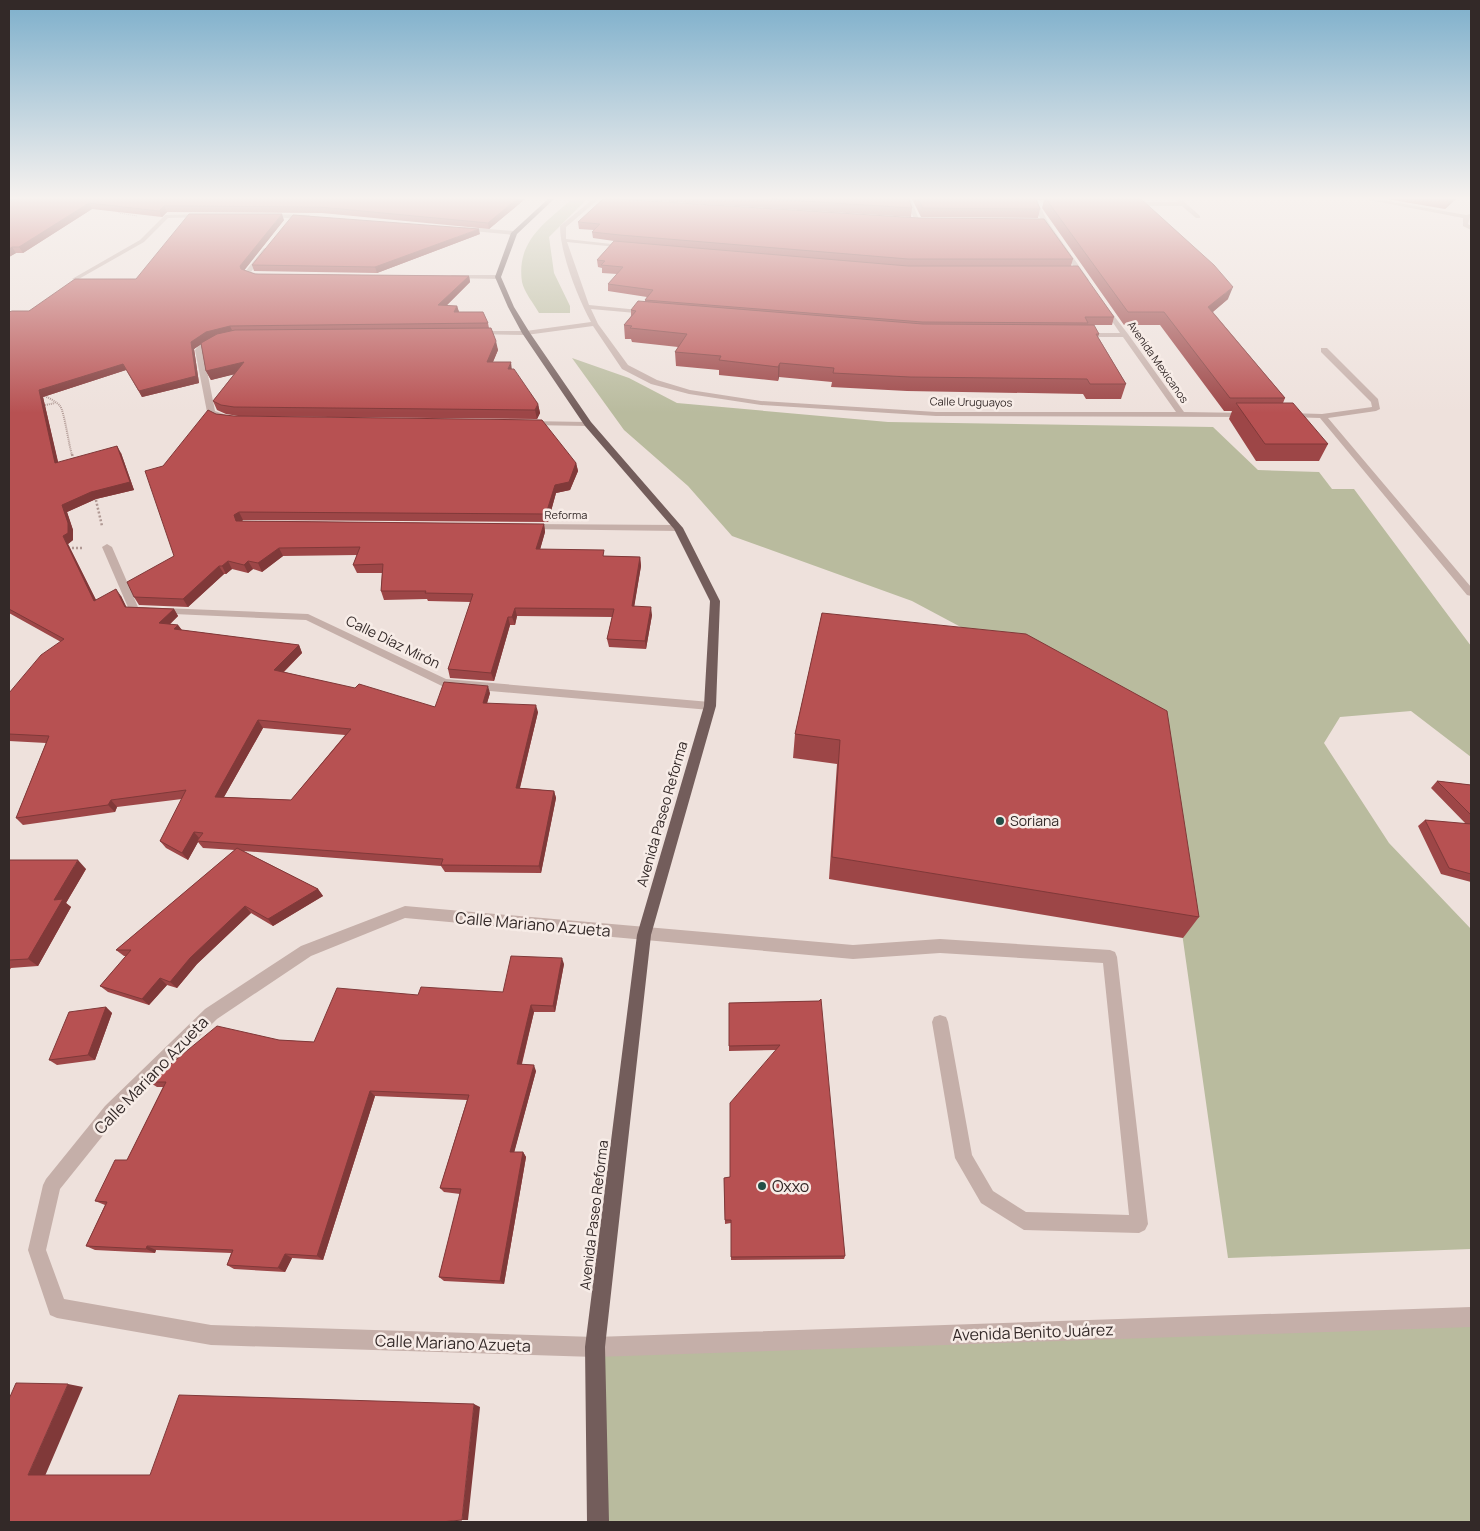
<svg xmlns="http://www.w3.org/2000/svg" width="1480" height="1531" font-family="Manrope,sans-serif">
  <style>
    .green { fill: #b9bb9e }
    .lines { fill: none; stroke-linecap: round; stroke-linejoin: round }
    .path-far2 { stroke: #b09994; stroke-width: 1; stroke-dasharray: 1 1; stroke-linecap: butt }
    .path-far1 { stroke: #b09994; stroke-width: 2; stroke-dasharray: 1 1; stroke-linecap: butt }
    .path { stroke: #b09994; stroke-width: 2.5; stroke-dasharray: 2 2; stroke-linecap: butt }
    .minor { fill: #c5afa9; fill-rule: evenodd }
    .major { fill: #735d5b; fill-rule: evenodd }
    .wall { fill: #9d4647; fill-rule: evenodd }
    .shaded-wall { fill: #803939 }
    .building { fill: #b75152; stroke: #803939; fill-rule: evenodd }
    .poi-dot { fill: #234f47; stroke: #f7ece7; stroke-width: 2 }
    .labels { text-anchor: middle; stroke-width: 5; stroke-linejoin: round; paint-order: stroke }
    .far-street-label { font-size: 11px; fill: #332928; stroke: #f7ece7 }
    .street-label { font-size: 14px; fill: #332928; stroke: #f7ece7 }
    .poi-label { font-size: 14px; fill: #332928; stroke: #f7ece7; text-anchor: start }
    .near-street-label { font-size: 16px; fill: #332928; stroke: #f7ece7 }
    .near-poi-label { font-size: 16px; fill: #332928; stroke: #f7ece7; text-anchor: start }
  </style>
  <rect width="100%" height="100%" fill="#eee1dc"/>
  <path class="green" d="M572 199H587L549 237 554 273 570 306V313H539C534 304 524 292 522 282 516 241 545 223 572 199Z
    M572 358 629 378 677 403 888 422 1213 427 1258 470 1319 472 1332 489H1354L1471 646V757L1411 711 1340 717 1324 743 1389 843 1471 929V1249L1228 1258 1154 735 1019 658 912 601 732 536 688 486 624 430Z
    M1471 1317V1522H598L595 1347Z"/>
  <g class="lines">
    <path class="path-far2" d="M119 210V213L137 216"/>
    <path class="path-far1" d="M43 395C48 398 56 401 60 406 64 410 69 446 72 455
      M41 406 55 403"/>
    <path class="path" d="M72 454 74 462
      M95 496 102 526
      M68 548H84"/>
    <path class="minor" d="M593 199H599L566 227V239L630 246 627 248 567 242 589 305 649 311 650 312 647 314 591 309 598 324 628 365 657 380 690 390 761 401 936 412H1176L1123 337H1081L1077 335 1081 333H1120L1101 305 1104 303 1128 334 1184 412 1248 413 1252 415 1248 417 936 416 761 405 689 394 651 384 622 369 593 326 526 335 473 334 471 333 475 331H526L591 322C578 298 560 253 560 226Z
      M905 199H911L920 222 915 221Z
      M1030 199H1036L1048 222 1089 280 1088 281H1084L1042 222Z
      M1175 199H1181L1200 216V218H1196L1182 206H1131L1128 204 1131 202H1179Z
      M1364 199H1376L1466 215 1471 214 1468 224 1471 226V230L1463 226V218Z
      M204 214 206 217 168 218 144 242 77 280 72 279 140 240 165 215Z
      M267 214 309 215 312 217 309 219 265 217Z
      M464 227 514 231 517 233 514 235 462 230Z
      M264 248 267 250 251 272 262 275V277L245 274V272Z
      M452 275H498L501 277 498 279 450 278 449 277Z
      M216 338H219V342L209 345 203 350 215 411 229 416V420H226L207 412 195 350 203 341Z
      M1321 348H1327L1378 399 1380 409 1376 411 1328 418 1471 587V596L1467 595 1320 418 1288 417 1284 415 1288 413 1322 414 1372 407 1371 402 1321 352Z
      M525 421 588 422 592 424 588 426 528 425 524 423Z
      M528 524 678 525 683 528 678 531 525 529V525Z
      M107 544 112 547 138 607 308 614 446 679 710 702 716 706 710 710 444 687 306 620 130 612 102 547Z
      M405 906 853 945 940 939 1110 950 1115 952 1117 957 1148 1224 1145 1230 1139 1233 1024 1230 981 1203 955 1158 932 1022 934 1017 940 1015 946 1017 948 1022 972 1155 993 1191 1026 1212 1129 1215 1103 963 940 953 853 959 405 918 311 956 217 1019 117 1118 60 1189 46 1250 64 1299 211 1325 595 1337 1471 1307V1327L595 1357 211 1345 57 1318 50 1315 28 1250 43 1185 46 1179 105 1106 205 1009 301 946Z"/>
    <path class="major" d="M548 199H554L517 234 501 277 514 307 530 333 591 422 683 528 720 601 716 706 651 935 605 1347 609 1522H587L585 1347 637 935 704 706 710 601 674 529 585 426 522 333 508 307 495 277 511 233Z"/>
  </g>
  <path class="wall" d="M525 199 489 229 322 213 167 212 162 217 92 209 23 253H16L9 257V203Z
    M624 199H909L912 208 911 217Z
    M912 199H1036L1040 209 1038 218 921 217Z
    M1037 199H1141L1228 299 1213 312 1285 398 1283 403 1328 444 1319 461H1256L1229 419 1232 411H1224L1160 325H1124L1042 208 1044 200H1038Z
    M1387 199H1456L1445 209Z
    M284 220 244 270 255 274 469 276 470 282 446 306H457L459 312 488 323 489 328 498 350 493 362 512 369 538 404 540 413 537 419 238 416 226 414 217 410 213 401 234 374 211 380 206 371 201 344 194 349 199 383 142 397 126 370 43 397 58 463 121 453 134 490 96 499 67 512 73 530V540L68 544 96 600 121 596 126 607 174 609 178 616 170 624 178 625 182 630 299 645 302 653 284 672 435 707 490 693 487 703 538 712 520 788 554 791 556 798 541 873 445 872 441 866 243 851 318 889 323 896 273 926 251 913 197 964 177 988 167 985 149 1005 108 992 100 986 126 956H124L116 950 235 850 203 848 198 842 188 860 166 848 160 841 182 799 117 807 115 812 23 825 16 818 46 743 9 741V693L61 642 9 613V312L29 311 136 279ZM263 728 345 735 291 800 224 797Z
    M578 222 1073 259 1071 266 1114 317 1112 325H1088L1099 334 1098 337 1126 384 1121 399H1086L1083 394 907 391 831 387 832 382 779 377 778 381 719 375V370L676 366 675 352 678 347 632 342 631 339H625L624 325 631 316V310L645 302V300L647 297 608 291V284L617 274 602 273V268L598 267 597 260 614 241 593 238 592 232 594 230 579 229Z
    M480 234 377 273 254 271 252 265Z
    M216 414 576 463 578 471 570 490 556 493 548 522 243 520 242 521 544 524 545 532 540 549 605 556 640 557 641 566 634 606 652 615 646 649 609 647 607 639 612 617 517 616 515 625H510L494 681 450 678 448 669 471 602 428 601 427 599 384 600 381 591 382 573H357L353 565 357 555 283 556 262 572 253 569 248 573 232 569 226 574H224L188 607 139 605 134 597 174 556 163 466Z
    M822 613 1199 917 1183 938 829 879 837 764 793 758 795 734Z
    M1437 781 1471 785V882L1441 874 1418 826 1425 820 1466 824 1431 788Z
    M9 860 86 869 66 903 71 907 38 966 11 968 9 971Z
    M564 964 555 1012H534L522 1064 536 1071 514 1152H523L526 1157 504 1284 444 1281 439 1277 460 1194 444 1192 440 1188 467 1100 375 1096 323 1260 292 1258 285 1272 234 1269 227 1265 231 1253 156 1250 155 1253 95 1250 86 1246 105 1205 95 1201 127 1160 163 1087H157L149 1082 279 1040 314 1042 418 995 503 992Z
    M819 1001 845 1256 844 1259 731 1260V1223L725 1224 724 1178 730 1177 776 1050 729 1051V1003Z
    M106 1007 112 1013 95 1060 57 1065 49 1060Z"/>
  <path class="shaded-wall" d="M9 199H14L9 203Z
    M517 199H525L489 229 488 223Z
    M1450 199H1456L1445 209Z
    M89 203 92 209 23 253 19 247Z
    M164 206 167 212 162 217 159 211Z
    M282 214 284 220 243 272 240 266Z
    M479 229 480 234 377 273 375 267Z
    M12 247 16 253 9 257V249Z
    M469 276 470 282 440 312 438 305Z
    M1233 287 1228 299 1204 319 1208 307Z
    M457 306 459 312H454Z
    M230 326 233 332 209 339 194 349 199 383 142 397 139 391 191 342 206 332Z
    M496 341 498 350 489 371 487 362Z
    M244 362 248 371 211 380 206 371Z
    M511 362 512 371 508 369Z
    M780 363 779 377 778 381V367Z
    M123 364 126 370 43 397 60 470 55 463 39 390Z
    M538 404 540 413 537 419 535 410Z
    M117 446 121 453 134 490 96 499 67 512 73 530V540L68 544 100 608 94 601 63 536 62 505Z
    M576 463 578 471 570 490 556 493 548 522 546 514 555 485Z
    M239 512 243 520 238 523 236 521 234 515Z
    M544 524 545 532 538 557 536 549Z
    M279 548 283 556 262 572 258 563Z
    M640 557 641 566 633 614 632 606Z
    M228 561 232 569 226 574 222 566Z
    M248 561 253 569 248 573 244 565Z
    M219 566 224 574 188 607 183 599Z
    M116 589 121 596 130 614 125 607Z
    M651 607 652 615 646 649 645 641Z
    M515 608 517 616 515 625 512 617Z
    M174 609 178 616 164 630 159 623Z
    M508 617 510 625 494 681 491 673Z
    M178 625 183 632 174 629Z
    M299 645 302 653 278 677 274 670Z
    M488 686 490 693 485 710 483 703Z
    M536 705 538 712 518 795 516 788Z
    M258 720 263 728 220 804 215 797Z
    M554 791 556 798 541 873 539 866Z
    M111 800 117 807 115 812 108 805Z
    M194 832 200 839 197 841 198 842 188 860 182 853Z
    M78 860 86 869 66 903 71 907 38 966 28 959 54 900Z
    M318 889 323 896 273 926 268 919Z
    M245 906 251 913 197 964 177 988 170 982 190 958Z
    M562 958 564 964 555 1012 553 1006Z
    M160 978 167 985 149 1005 142 999Z
    M531 1005 534 1012 520 1070 517 1064Z
    M106 1007 112 1013 95 1060 88 1055Z
    M534 1065 536 1071 513 1157 510 1152Z
    M370 1091 375 1096 323 1260 317 1256Z
    M523 1152 526 1157 504 1284 500 1281Z
    M147 1246 156 1250 155 1253 146 1249Z
    M285 1254 292 1258 285 1272 278 1268Z
    M68 1384 83 1387 45 1476 28 1475Z
    M474 1404 480 1407 468 1520H462Z"/>
  <path class="building" d="M15 199H517L488 223 320 207 164 206 159 211 89 203 19 247H12L9 249V203Z
    M603 199H617L919 218 1044 219 1073 259H908L620 235 592 232 600 224 578 222Z
    M772 199H909L912 208Z
    M918 199H1036L1040 209 923 208Z
    M1046 199H1141L1214 265 1233 287 1208 307 1285 398H1230L1164 312H1128Z
    M189 214H282L240 266 241 269 255 274 469 276 438 305 457 306 454 312H483L488 323 230 326 206 332 191 342 196 376 139 391 123 364 39 390 55 463 117 446 130 482 91 492 62 505 68 523V533L63 536 94 601 116 589 125 607 174 609 159 623 178 625 174 629 299 645 274 670 355 688 359 684 435 707 444 682 488 686 483 703 536 705 516 788 554 791 539 866 441 865 443 859 197 841 203 833 194 832 182 853 160 841 186 790 111 800 108 805 16 818 49 736 9 734V693L41 655 64 639 9 609V312L12 311H29L75 279H136ZM258 720 351 729 291 800 215 797Z
    M293 215 479 229 375 267 252 265Z
    M614 241 908 266H1078L1114 317H1085L1088 323 922 322 645 300 653 290 608 284 623 267 601 265 605 261 597 260Z
    M638 301 923 324 1094 325 1099 334H1096L1126 384H1090L1087 379 910 377 833 373 834 368 780 363 778 367 719 360 721 356 675 352 687 334 630 328 632 326 624 325 636 311 631 310Z
    M491 328 496 341 487 362H511L508 369H514L538 404 535 410 234 407 221 405 213 401 244 362 206 371 201 343 217 334 235 330Z
    M1236 403H1293L1328 444H1265Z
    M208 410 216 414 234 416 542 420 576 463 569 482 555 485 546 514 239 512 234 515 236 521 544 524 536 549 604 550 603 556 640 557 632 606 651 607 645 641 607 639 614 609 515 608 512 617H508L491 673 448 669 473 594 425 593 426 591H381L383 564 353 565 360 547 279 548 258 563 248 561 244 565 228 561 222 566H219L183 599 134 597 127 582 174 556 145 471 163 466Z
    M822 613 1026 634 1167 711 1199 917 832 857 840 740 795 734Z
    M1437 781 1471 785V815Z
    M1425 820 1471 824V874L1449 868Z
    M237 848 318 889 268 919 245 906 190 958 170 982 160 978 142 999 100 986 131 950H116Z
    M9 860H78L54 900 63 899 28 959 9 960Z
    M511 956 562 958 553 1006 531 1005 517 1064 534 1065 510 1152H523L500 1281 439 1277 461 1189 440 1188 469 1095 370 1091 317 1256 285 1254 278 1268 227 1265 233 1250 147 1246 146 1249 86 1246 107 1202 95 1201 115 1160H127L166 1082H149L217 1026 279 1040 314 1042 337 988 418 995 421 987 503 992Z
    M821 999 845 1256 731 1257V1220H725L724 1178 730 1177V1103L780 1045 729 1046V1003L819 1001Z
    M106 1007 88 1055 49 1060 69 1012Z
    M16 1383 68 1384 28 1475H150L179 1395 474 1404 462 1520 441 1522H9V1399Z"/>
  <linearGradient id="sky" x2="0" y2="1"><stop stop-color="#7dafcb"/><stop offset="0.48" stop-color="#f7f2ef"/><stop offset="1" stop-color="#f7f2ef" stop-opacity="0"/></linearGradient>
  <rect width="1480" height="413" fill="url(#sky)"/>
  <g class="poi-dot">
    <circle cx="1000" cy="821" r="5"/>
    <circle cx="762" cy="1186" r="5"/>
  </g>
  <g class="labels">
    <g class="far-street-label">
      <text transform="translate(1158 362) rotate(55)" y="4">Avenida Mexicanos</text>
      <text transform="translate(971 402) rotate(1)" y="4">Calle Uruguayos</text>
      <text x="566" y="519">Reforma</text>
    </g>
    <g class="street-label">
      <text transform="translate(393 642) rotate(26)" y="5">Calle Díaz Mirón</text>
      <text transform="translate(662 814) rotate(-74)" y="5">Avenida Paseo Reforma</text>
      <text transform="translate(594 1215) rotate(-83)" y="5">Avenida Paseo Reforma</text>
    </g>
    <g class="poi-label">
      <text x="1010" y="826">Soriana</text>
    </g>
    <g class="near-street-label">
      <text transform="translate(533 924) rotate(5)" y="6">Calle Mariano Azueta</text>
      <text transform="translate(151 1075) rotate(-46)" y="6">Calle Mariano Azueta</text>
      <text transform="translate(1033 1332) rotate(-2)" y="6">Avenida Benito Juárez</text>
      <text transform="translate(453 1343) rotate(2)" y="6">Calle Mariano Azueta</text>
    </g>
    <g class="near-poi-label">
      <text x="772" y="1192">Oxxo</text>
    </g>
  </g>
  <rect width="1480" height="1531" fill="none" stroke="#332928" stroke-width="20"/>
</svg>
